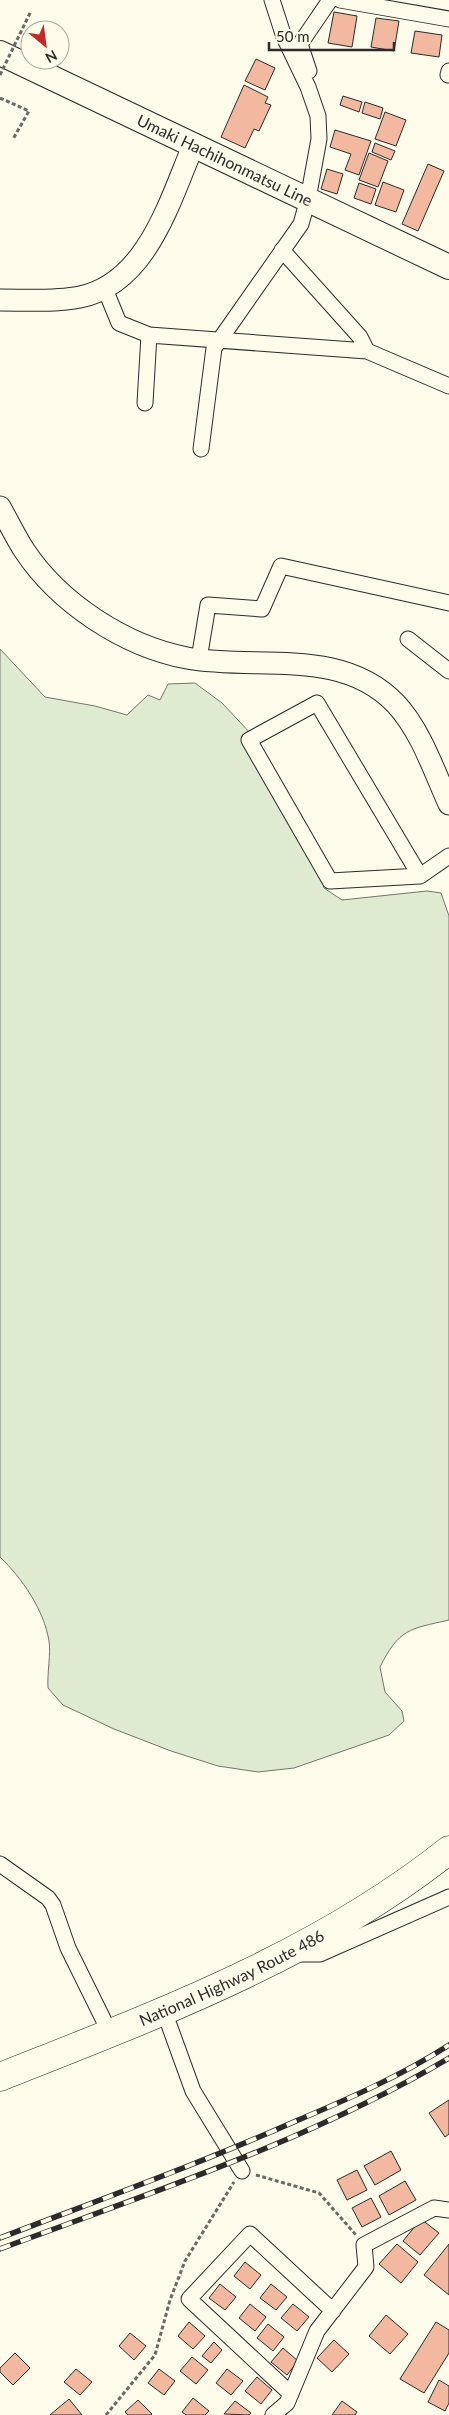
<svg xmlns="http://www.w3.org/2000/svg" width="449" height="2415" font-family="Lato,sans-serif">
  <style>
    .green { fill: #deebd1; stroke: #74746e }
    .building { fill: #f2b8a0; stroke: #2b2b2b }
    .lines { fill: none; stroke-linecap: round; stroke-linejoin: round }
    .street-casing { stroke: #2b2b2b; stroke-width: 17 }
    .secondary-casing { stroke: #2b2b2b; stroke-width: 23 }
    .primary-casing { stroke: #2b2b2b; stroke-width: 26 }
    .highway-casing { stroke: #2b2b2b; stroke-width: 29 }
    .path { stroke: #6a6964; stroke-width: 3; stroke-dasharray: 4 2.5; stroke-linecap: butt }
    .street { stroke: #fdfbea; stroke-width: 15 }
    .secondary { stroke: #fdfbea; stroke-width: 21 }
    .primary { stroke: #fdfbea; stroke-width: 24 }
    .highway { stroke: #fdfbea; stroke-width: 28 }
    .rail-casing { stroke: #2b2b2b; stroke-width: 5.5 }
    .rail { stroke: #fdfbea; stroke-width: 4; stroke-dasharray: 11; stroke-linecap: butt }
    .path-bridge { stroke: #6a6964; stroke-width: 3; stroke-dasharray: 4 2.5; stroke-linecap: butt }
    .labels { text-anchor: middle; stroke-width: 4; stroke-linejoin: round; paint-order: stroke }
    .street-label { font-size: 16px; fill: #2b2b2b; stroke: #fdfbea }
  </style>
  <rect width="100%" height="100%" fill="#fdfbea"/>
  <path class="green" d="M0 649 45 697 95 706 127 715 148 695 160 700 168 684 195 683 222 703 253 736 316 856 324 888 342 900 427 891 441 893 449 916V1620C409 1629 399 1629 380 1667L385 1692 402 1711 404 1721 389 1735 294 1768 258 1772 218 1766 171 1751 114 1729 63 1705 48 1688C47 1673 51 1654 49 1641 44 1610 22 1578 0 1557Z"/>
  <path class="building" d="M334 12 357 16 352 47 328 43Z
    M376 18 399 21 394 51 371 47Z
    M415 31 442 35 439 57 411 53Z
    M256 59 275 68 265 90 245 81Z
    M244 85 268 97 265 103 271 105 259 131 254 129 245 148 221 137Z
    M343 96 362 102 359 112 340 105Z
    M365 102 383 108 380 119 362 113Z
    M385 112 406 120 396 146 375 139Z
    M335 130 371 141 359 175 345 170 351 154 330 147Z
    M375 143 395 151 391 160 372 152Z
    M369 153 388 161 378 187 359 180Z
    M428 164 444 171 418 231 402 224Z
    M327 169 343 174 337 194 321 189Z
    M383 182 404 190 396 212 375 205Z
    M359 183 376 189 371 204 354 198Z
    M449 2100V2134L445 2137 429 2113Z
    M391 2151 401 2170 375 2185 364 2166Z
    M357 2170 367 2190 347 2200 337 2180Z
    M405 2181 416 2200 389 2215 379 2196Z
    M371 2198 381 2217 362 2227 352 2208Z
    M421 2219 439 2233 420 2255 403 2241Z
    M397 2244 418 2262 401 2283 379 2264Z
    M449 2244V2295L424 2275Z
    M245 2262 261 2275 250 2289 234 2276Z
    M220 2284 236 2297 225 2310 209 2298Z
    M271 2284 287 2297 276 2310 260 2298Z
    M250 2304 266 2317 255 2331 239 2318Z
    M293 2304 309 2317 297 2331 281 2318Z
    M386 2315 408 2334 390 2354 369 2336Z
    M189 2322 205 2336 193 2349 178 2336Z
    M436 2322 449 2330V2353L424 2393 400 2379Z
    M268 2324 284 2337 273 2351 257 2338Z
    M130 2333 146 2346 134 2360 119 2346Z
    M334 2340 349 2354 332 2372 317 2358Z
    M214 2342 222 2350 211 2363 202 2356Z
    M283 2348 298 2361 287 2375 271 2362Z
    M15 2353 30 2368 13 2385 0 2372V2368Z
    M192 2357 208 2370 196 2384 180 2371Z
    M76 2369 92 2382 80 2395 64 2382Z
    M159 2369 175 2381 164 2395 148 2383Z
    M227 2369 243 2381 231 2395 216 2383Z
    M257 2377 272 2390 261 2404 245 2391Z
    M439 2380 449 2386V2403L445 2411 428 2402Z
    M193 2398 209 2411 205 2415H186L182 2412Z
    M69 2399 82 2415H50Z
    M138 2400 152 2414 151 2415H128L125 2412Z
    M235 2401 251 2413 249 2415 224 2414Z
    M342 2401 357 2412 355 2415H332Z"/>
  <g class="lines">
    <g class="street-casing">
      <path id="street" d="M340 0 449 19
        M309 71 300 44 330 0
        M448 75 449 71
        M282 250 360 337 367 351
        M105 289 119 323 149 335 367 351 449 386
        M145 403 149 335
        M201 449 214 348 301 224 308 199 319 139 318 116 308 87 284 37 272 0
        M408 639 449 671
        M199 659 208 605 262 609 281 566 449 603
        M420 876 317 703 249 740 330 881 420 876 449 856
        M0 1864 48 1898 53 1905 68 1948 110 2033
        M295 1954H320L449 1897
        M164 2011 193 2091 242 2171
        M291 2394 189 2299 250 2234 333 2311
        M273 2415 287 2403 317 2331 366 2267 364 2245 434 2208 449 2210"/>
    </g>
    <g class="secondary-casing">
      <path id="secondary" d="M0 300C26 300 55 302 80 297 148 283 170 199 194 144
        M0 507C8 521 15 536 24 550 59 603 124 646 187 658 256 671 341 646 396 704 421 731 434 771 449 804"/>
    </g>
    <g class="primary-casing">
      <g id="primary">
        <path id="s1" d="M0 53 449 267"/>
      </g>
    </g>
    <g class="highway-casing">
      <g id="highway">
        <path id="s2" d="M0 2077C156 2015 316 1956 449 1850"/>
      </g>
    </g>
    <path class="path" d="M0 98 29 111 13 139
      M256 2175 319 2193 356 2235
      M106 2415 155 2355 170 2300 185 2261 234 2182"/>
    <use href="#street" class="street"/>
    <use href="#secondary" class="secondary"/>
    <use href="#primary" class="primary"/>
    <use href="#highway" class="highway"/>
    <g class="rail-casing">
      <path id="rail" d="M0 2238C99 2200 199 2164 296 2121 348 2099 401 2076 449 2045
        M0 2249C152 2192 309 2141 449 2058"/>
    </g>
    <use href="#rail" class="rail"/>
    <path class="path-bridge" d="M0 75 31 11"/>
  </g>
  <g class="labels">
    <g class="street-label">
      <text dy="6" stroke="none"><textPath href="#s1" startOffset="249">Umaki Hachihonmatsu Line</textPath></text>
      <text dy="6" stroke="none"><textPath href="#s2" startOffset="252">National Highway Route 486</textPath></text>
    </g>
  </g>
  <g transform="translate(45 45) rotate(151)"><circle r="24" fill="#fdfbea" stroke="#a9a89e"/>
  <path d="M0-4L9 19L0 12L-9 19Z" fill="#c62828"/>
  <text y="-8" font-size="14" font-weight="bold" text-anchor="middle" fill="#2b2b2b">N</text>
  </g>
  <path d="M269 42v8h125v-8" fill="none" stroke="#2b2b2b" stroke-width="2.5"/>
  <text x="276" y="42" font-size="15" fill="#2b2b2b" stroke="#fdfbea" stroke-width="4" paint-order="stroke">50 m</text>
</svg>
